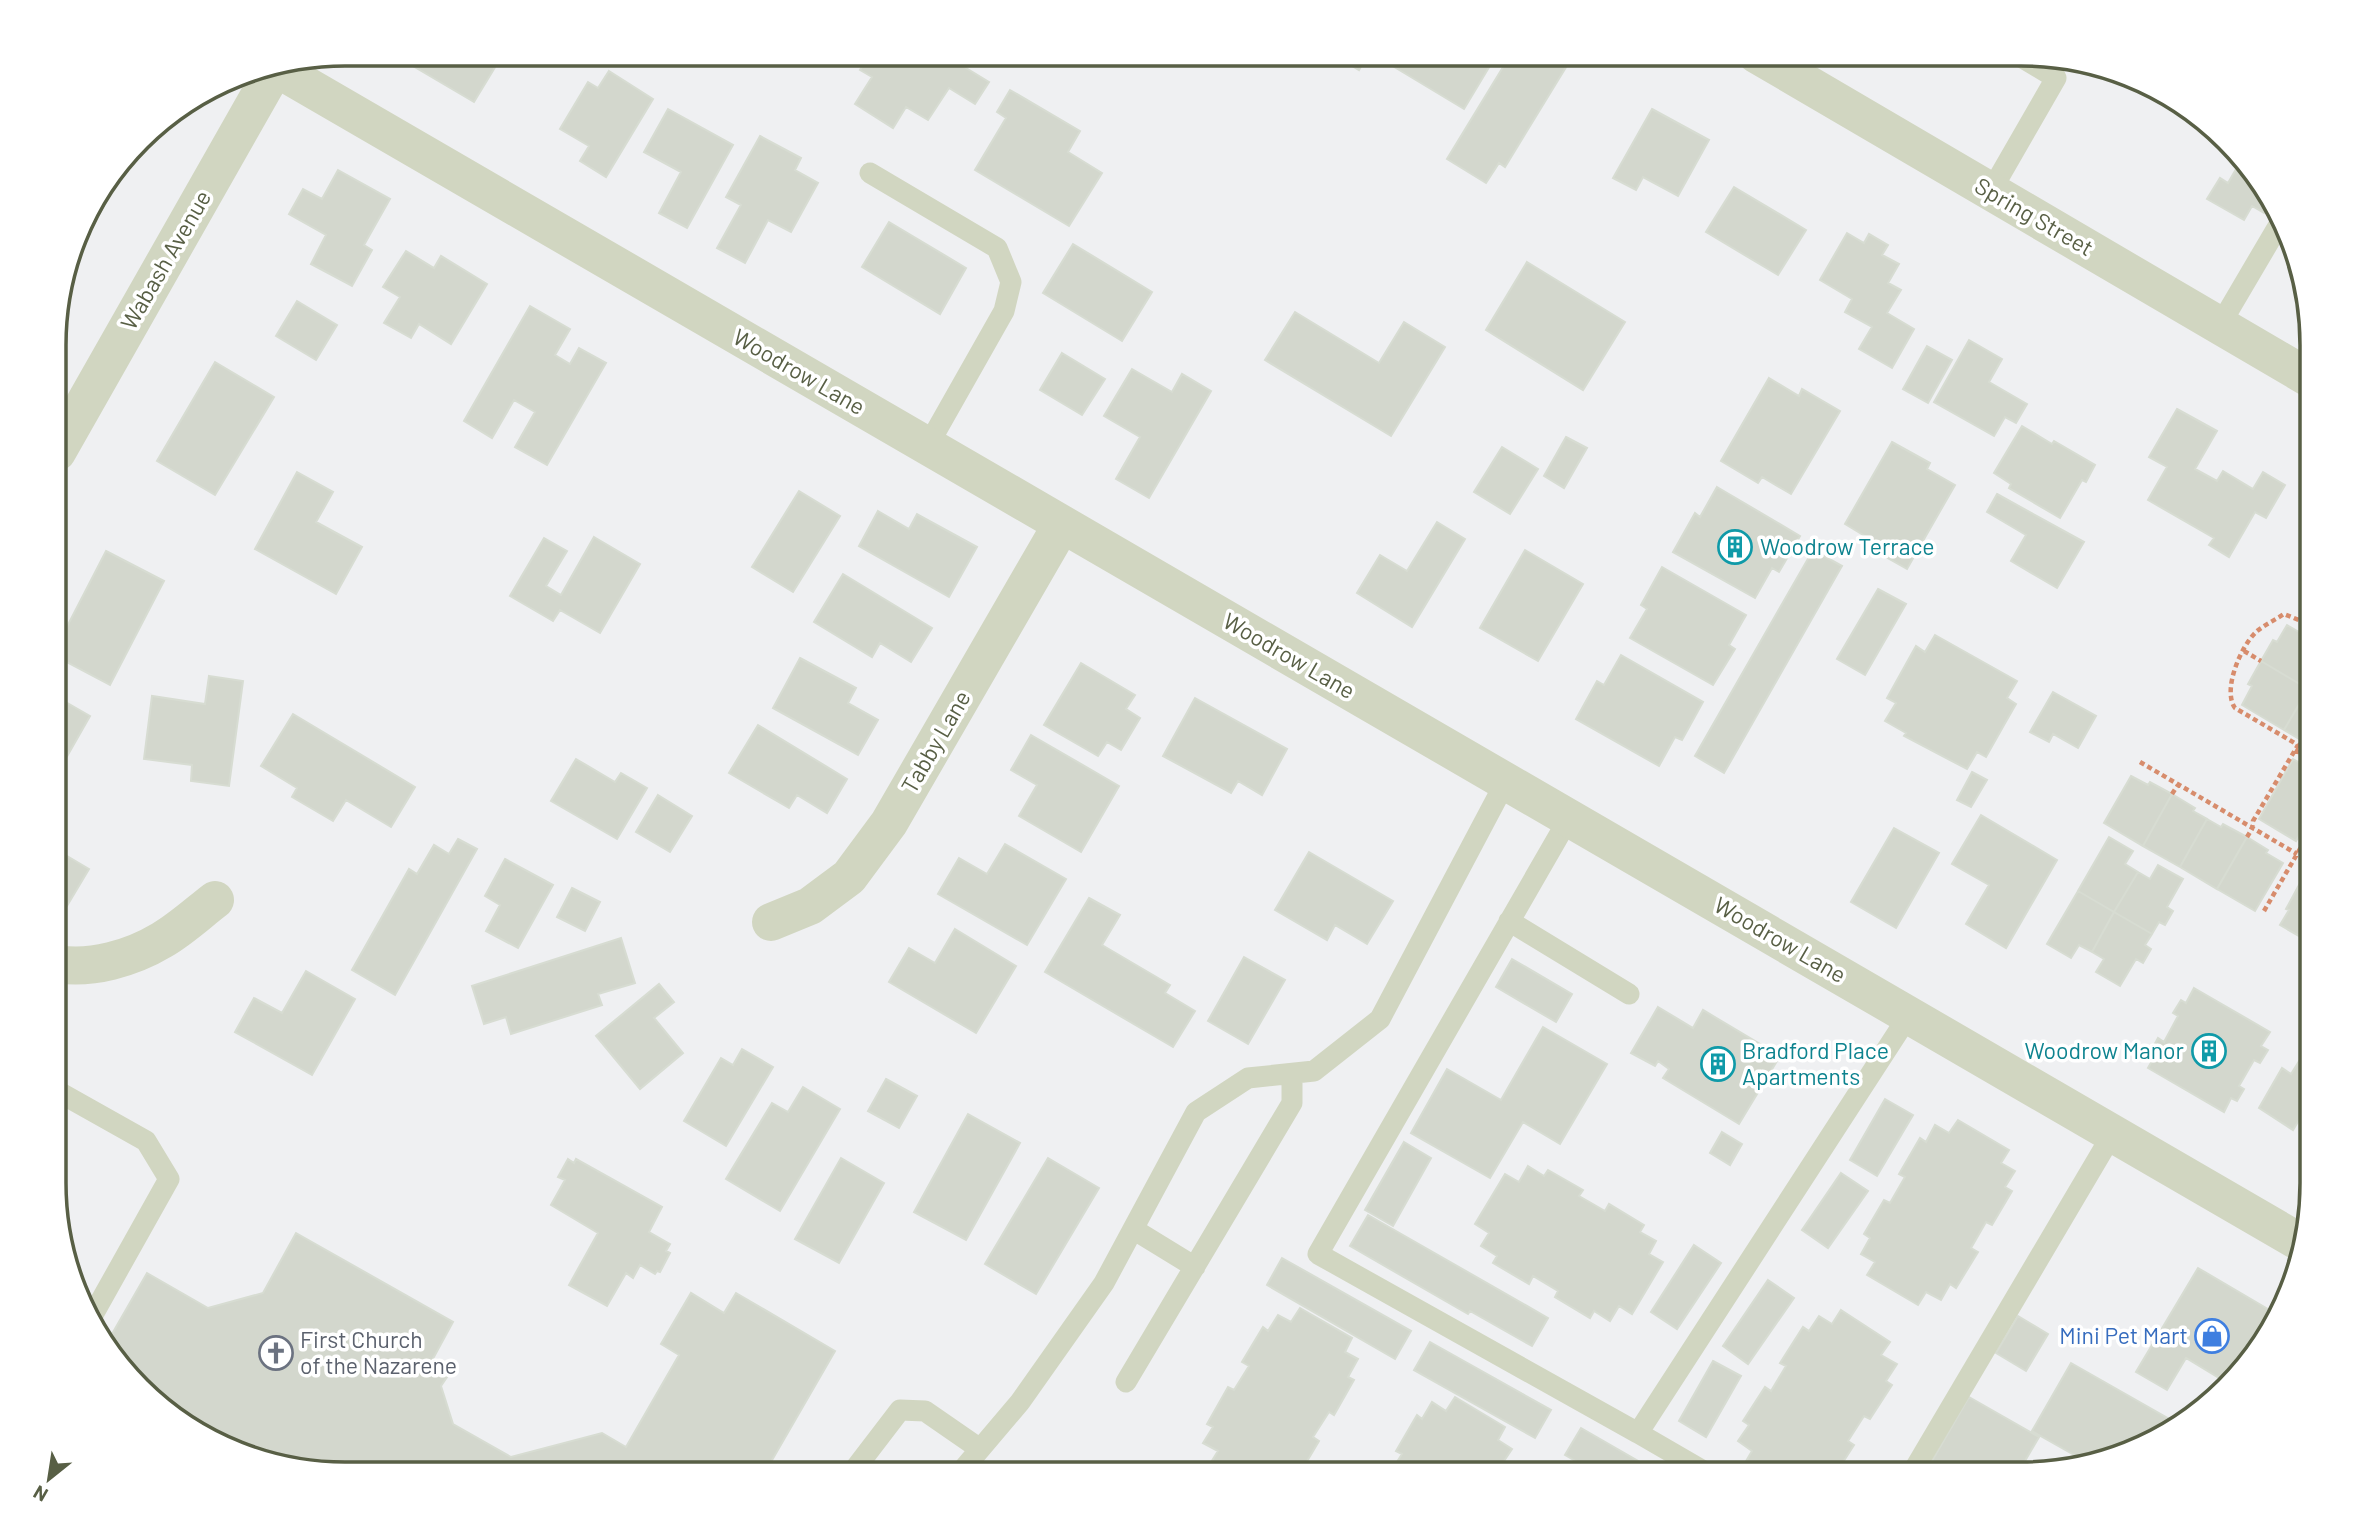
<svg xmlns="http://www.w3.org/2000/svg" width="2366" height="1528" font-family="Barlow,sans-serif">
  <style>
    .building { fill: #d3d7cd; stroke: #d7dcd2; stroke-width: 2 }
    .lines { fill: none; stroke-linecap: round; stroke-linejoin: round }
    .path { stroke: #d78c6c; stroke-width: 4.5; stroke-dasharray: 5 3.5; stroke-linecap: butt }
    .service { stroke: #d1d6c1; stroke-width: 21 }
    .minor { stroke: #d1d6c1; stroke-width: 38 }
    .tertiary { stroke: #d1d6c1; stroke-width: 38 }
    .labels { text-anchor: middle; stroke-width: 7; stroke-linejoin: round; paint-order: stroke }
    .street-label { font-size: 23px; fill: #585f45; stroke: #fff }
    .culture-label { font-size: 23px; fill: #0d838f; stroke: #fff; text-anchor: start }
    .shop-label { font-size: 23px; fill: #366cbe; stroke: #fff; text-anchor: end }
    .worship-label { font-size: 23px; fill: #5b616d; stroke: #fff; text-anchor: start }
    .rim { fill: none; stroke: #585f45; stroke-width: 3.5 }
  </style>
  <rect width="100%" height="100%" fill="#eff0f2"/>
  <path class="building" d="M406 54H492L500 59 474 102 403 60Z
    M869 54H943L989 82 975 104 949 88 928 120 906 107 893 128 855 104 872 77 860 70Z
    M1337 54H1368L1359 70 1336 56Z
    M1384 54H1497L1464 109 1381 59Z
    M1511 54H1563L1571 59 1505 167 1499 163 1486 183 1447 159Z
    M609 71 653 99 606 177 580 161 589 146 560 129 588 82 598 88Z
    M1010 90 1080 131 1068 152 1102 173 1069 226 975 170 1006 118 997 112Z
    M668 109 733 145 687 228 659 213 681 172 644 152Z
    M1652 109 1709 140 1678 196 1643 177 1636 190 1613 178Z
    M760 136 801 158 795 170 818 183 791 232 768 220 745 263 717 248 741 205 726 197Z
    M133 153 84 242 78 239 84 216Z
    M2239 164 2272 199 2264 213 2252 206 2244 220 2207 199 2220 178 2228 183Z
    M338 170 390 199 364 245 372 250 352 286 311 264 326 235 289 214 303 189 322 199Z
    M1734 187 1806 230 1778 275 1706 232Z
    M889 222 966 268 940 314 862 267Z
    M1847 233 1864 243 1869 234 1888 245 1882 255 1899 264 1888 283 1901 290 1887 313 1914 329 1892 368 1859 349 1872 327 1845 312 1852 299 1820 280Z
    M1073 244 1152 292 1122 341 1043 293Z
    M406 251 434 268 441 256 487 284 451 344 419 324 411 338 384 323 400 297 383 287Z
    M1527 262 1625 322 1583 390 1486 330Z
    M62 289 69 293 57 316V308Z
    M297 301 337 325 316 360 276 336Z
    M530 306 570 329 555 355 570 364 579 348 606 363 547 465 515 447 535 412 514 400 492 438 464 421Z
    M1295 312 1379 363 1404 322 1445 347 1391 436 1265 360Z
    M1969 340 2002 359 1989 382 2027 404 2016 423 2005 417 1994 436 1934 402Z
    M1927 346 1952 360 1928 403 1903 389Z
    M1062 353 1105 379 1082 415 1040 390Z
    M215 362 274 397 215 495 157 461Z
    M1132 369 1172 392 1182 374 1211 391 1149 498 1116 479 1140 437 1104 416Z
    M1769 378 1799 396 1802 389 1840 411 1791 494 1762 477 1758 483 1721 461Z
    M2177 409 2217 431 2195 469 2217 481 2223 471 2253 489 2263 472 2285 485 2266 518 2255 512 2229 557 2209 545 2214 538 2148 500 2167 467 2149 457Z
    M2022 426 2052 444 2054 441 2095 465 2086 482 2082 480 2060 518 2009 488 2011 484 1994 473Z
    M1566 437 1587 448 1564 488 1544 476Z
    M1892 442 1930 463 1927 469 1955 485 1907 569 1870 548 1873 541 1845 524Z
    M1502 447 1538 469 1510 514 1474 492Z
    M297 472 333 492 316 522 362 547 336 594 255 549Z
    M1717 487 1800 536 1779 572 1772 568 1755 598 1673 552 1695 513 1700 517Z
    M799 491 840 516 793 592 752 567Z
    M1997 494 2084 542 2057 588 2011 561 2026 535 1987 512Z
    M878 511 909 529 917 514 977 547 949 597 859 546Z
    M1437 522 1465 539 1412 627 1357 593 1380 555 1407 571Z
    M594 537 640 564 600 633 560 610 553 621 510 596 544 538 567 551 546 586 561 595Z
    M1525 550 1583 584 1538 661 1480 628Z
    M1813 550 1842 566 1724 773 1695 756Z
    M106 551 164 581 110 685 57 657V646Z
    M1662 567 1746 615 1729 645 1735 649 1713 685 1630 638 1647 609 1641 605Z
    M843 574 932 628 911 662 880 643 872 657 814 622Z
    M1878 589 1906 604 1865 675 1837 659Z
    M2287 625 2311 639V684L2308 689 2261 661 2273 640 2277 642Z
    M1935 635 2017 681 2007 698 2016 704 2004 725 1986 757 1977 752 1967 769 1904 736 1906 733 1885 721 1896 703 1887 698 1916 646 1925 652Z
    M1621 655 1703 702 1682 740 1675 737 1659 766 1576 719 1597 681 1604 685Z
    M800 658 856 688 848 703 878 720 858 755 773 708Z
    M2261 661 2308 689 2284 730 2242 705 2252 686 2248 684Z
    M1081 663 1135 695 1126 709 1140 718 1121 750 1107 742 1098 756 1044 725Z
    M209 676 243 681 229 786 191 781 192 765 144 759 152 696 205 704Z
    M2308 689 2311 691V746L2284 730Z
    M2053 692 2096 716 2078 748 2053 734 2049 742 2030 732Z
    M57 697 90 716 57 774Z
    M1195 698 1287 749 1262 795 1238 781 1231 793 1163 756Z
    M293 714 415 787 391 827 346 800 333 821 292 797 297 788 261 766Z
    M758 725 847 779 827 813 797 795 789 808 729 773Z
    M1031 735 1119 786 1081 852 1019 816 1037 785 1011 770Z
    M576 759 615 782 621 773 647 788 617 839 551 801Z
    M2293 759 2311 769V815L2296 841 2259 819Z
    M1972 772 1987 780 1971 807 1957 800Z
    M2131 776 2148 785 2150 782 2172 794 2143 846 2104 823Z
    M2172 794 2195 808 2193 811 2207 819 2180 867 2143 846Z
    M658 795 692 816 670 852 636 832Z
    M1981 815 2057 860 2006 948 1966 924 1989 885 1952 864Z
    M2207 819 2221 827 2223 824 2247 837 2217 889 2180 867Z
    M1894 828 1939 853 1896 928 1851 902Z
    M2109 837 2133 851 2125 864 2138 872 2114 912 2078 891Z
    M2247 837 2268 850 2266 853 2283 863 2255 911 2217 889Z
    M458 839 477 849 395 995 352 970 409 869 417 874 434 845 449 854Z
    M1005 844 1066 879 1027 945 938 894 959 858 987 874Z
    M57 850 89 869 67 906 57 900Z
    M1309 852 1393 901 1367 944 1335 925 1327 940 1275 910Z
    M505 859 553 885 518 948 486 931 500 905 485 896Z
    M2158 865 2183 879 2167 907 2173 911 2165 925 2159 922 2152 934 2114 912 2138 872 2150 879Z
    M2311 865V892L2299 885Z
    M2299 885 2311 892V943L2280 925 2289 910 2286 909Z
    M572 888 600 902 585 931 557 917Z
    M2078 891 2114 912 2092 952 2079 945 2071 958 2047 944Z
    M1089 898 1120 915 1102 945 1170 985 1165 993 1195 1011 1173 1047 1045 972Z
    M2114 912 2152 934 2145 945 2151 949 2143 963 2136 959 2120 986 2096 972 2104 959 2092 952Z
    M955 929 1016 966 976 1033 889 982 909 948 935 963Z
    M621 938 635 983 598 994 602 1005 511 1034 506 1017 484 1024 472 986Z
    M1244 957 1285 980 1248 1044 1208 1021Z
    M1512 959 1572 994 1556 1022 1496 987Z
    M306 971 355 999 312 1075 235 1032 254 998 282 1013Z
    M659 984 674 1002 654 1018 683 1053 640 1089 596 1036Z
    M2194 988 2270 1032 2261 1046 2268 1050 2260 1063 2254 1060 2239 1086 2244 1089 2237 1101 2231 1098 2224 1112 2148 1068 2156 1054 2151 1051 2158 1038 2164 1042 2178 1016 2173 1013 2181 1000 2186 1003Z
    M1658 1007 1693 1028 1703 1010 1780 1056 1739 1124 1663 1078 1669 1069 1658 1061 1655 1066 1631 1053Z
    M1543 1027 1607 1064 1560 1144 1523 1122 1490 1178 1411 1133 1447 1069 1501 1100Z
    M742 1049 773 1067 726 1146 684 1121 721 1058 733 1065Z
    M2303 1055 2311 1060V1124L2309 1126 2299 1120 2293 1130 2259 1108 2282 1068 2291 1074Z
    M886 1079 917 1096 899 1128 868 1111Z
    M803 1087 840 1109 780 1211 726 1179 772 1103 788 1112Z
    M1885 1099 1913 1115 1877 1176 1850 1160Z
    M968 1114 1020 1143 966 1240 914 1212Z
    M1958 1120 2009 1150 2001 1163 2015 1171 2005 1187 2012 1191 1992 1225 1986 1222 1971 1248 1978 1252 1956 1288 1950 1284 1941 1300 1926 1292 1918 1305 1867 1275 1875 1262 1861 1254 1870 1238 1864 1234 1884 1200 1890 1203 1905 1177 1899 1174 1920 1138 1926 1142 1935 1125 1949 1133Z
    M1722 1132 1742 1144 1730 1165 1710 1153Z
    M1404 1142 1431 1158 1393 1226 1365 1210Z
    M841 1158 884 1183 839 1263 795 1239Z
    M1048 1158 1099 1188 1036 1294 985 1264Z
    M568 1159 574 1163 576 1159 662 1207 649 1232 670 1244 666 1251 670 1253 660 1272 657 1271 655 1274 640 1265 633 1278 626 1273 607 1306 569 1285 598 1233 551 1205 565 1180 558 1177Z
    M1528 1166 1544 1176 1548 1170 1583 1190 1579 1196 1605 1211 1609 1204 1644 1225 1640 1232 1656 1241 1649 1254 1663 1262 1632 1314 1619 1306 1610 1321 1594 1311 1590 1318 1555 1297 1558 1291 1533 1276 1529 1284 1493 1263 1497 1256 1481 1246 1489 1233 1475 1224 1505 1174 1519 1182Z
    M1841 1173 1868 1191 1828 1248 1802 1230Z
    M1368 1215 1548 1318 1532 1346 1470 1311 1468 1314 1350 1246Z
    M296 1233 453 1322 429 1366 447 1377 441 1386 453 1424 511 1457 602 1433 626 1447 679 1355 661 1344 691 1293 724 1313 736 1293 835 1351 764 1474H613V1470L599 1461 551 1474H345L252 1458 183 1424 109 1345 108 1341 147 1273 208 1308 263 1293Z
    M1694 1245 1721 1263 1677 1329 1651 1312Z
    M1282 1258 1411 1331 1395 1359 1267 1285Z
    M2198 1268 2273 1312 2266 1324 2271 1327 2262 1345 2224 1381 2186 1358 2167 1390 2136 1372Z
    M1768 1280 1794 1298 1748 1364 1723 1346Z
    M1300 1308 1352 1338 1345 1352 1358 1359 1348 1377 1354 1380 1334 1415 1329 1412 1313 1437 1319 1441 1300 1473H1226L1210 1464 1218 1451 1203 1443 1213 1427 1207 1424 1228 1387 1234 1390 1249 1366 1242 1362 1263 1327 1268 1331 1278 1315 1291 1322Z
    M1841 1310 1890 1342 1881 1355 1897 1364 1886 1381 1892 1385 1870 1419 1864 1416 1848 1441 1854 1445 1836 1473H1761L1745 1463 1752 1451 1738 1441 1749 1425 1743 1421 1765 1387 1771 1391 1786 1366 1780 1363 1803 1327 1809 1331 1819 1316 1832 1324Z
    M2018 1316 2048 1334 2026 1371 1996 1353Z
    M1430 1342 1551 1410 1535 1438 1414 1370Z
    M1713 1361 1741 1376 1706 1437 1679 1421Z
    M2071 1363 2178 1424 2166 1435 2083 1460 2032 1431Z
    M1455 1397 1505 1427 1498 1440 1512 1449 1502 1464 1508 1468 1505 1473H1390L1402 1454 1396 1451 1417 1415 1422 1419 1432 1402 1446 1411Z
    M1969 1397 2039 1437 2018 1473H1925Z
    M1581 1428 1659 1473H1596L1565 1455Z
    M1047 1462 1066 1473H1040Z"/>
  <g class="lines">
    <path class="path" d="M2307 623 2311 615
      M2244 651 2261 661
      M2295 750 2311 759
      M2140 762 2297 854
      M2172 794 2178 785
      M2247 837 2252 829 2253 821 2298 745 2235 708C2222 690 2241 646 2256 632 2264 625 2275 620 2284 614L2311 625
      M2264 911 2311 830"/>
    <path class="service" d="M870 173 997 248 1011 282 1004 311 927 447
      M1991 191 2056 78 2016 54
      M2220 325 2280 223
      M1569 818 1318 1254 1638 1433
      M1509 921 1629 994
      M57 1091 146 1141 169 1179 90 1320
      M1133 1229 1195 1267
      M1126 1382 1292 1103V1074
      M1707 1473 1638 1433 1909 1015
      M1912 1473 2113 1133
      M851 1474 900 1410 925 1411 980 1449
      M959 1474 1020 1402 1104 1283 1196 1112 1248 1078 1314 1071 1380 1019 1506 781"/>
    <path class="minor" d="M276 68 2303 1244
      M57 452 275 68
      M771 922 810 906 849 877 889 823 1062 524
      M57 964C91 970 132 958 162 940 181 929 198 913 215 900"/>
    <path class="tertiary" d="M1756 54 2311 379"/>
  </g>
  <defs>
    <g id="building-ring" transform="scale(1.75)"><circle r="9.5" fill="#fff" stroke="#0f9aa8" stroke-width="1.5"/><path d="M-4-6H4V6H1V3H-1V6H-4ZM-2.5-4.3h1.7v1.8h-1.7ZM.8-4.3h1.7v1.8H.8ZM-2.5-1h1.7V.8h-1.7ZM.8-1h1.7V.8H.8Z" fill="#0f9aa8"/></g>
    <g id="shop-ring" transform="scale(1.75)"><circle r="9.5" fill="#fff" stroke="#3f7fe0" stroke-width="1.5"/><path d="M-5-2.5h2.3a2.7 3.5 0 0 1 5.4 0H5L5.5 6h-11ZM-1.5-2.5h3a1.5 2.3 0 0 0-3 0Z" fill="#3f7fe0"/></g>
    <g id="church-ring" transform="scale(1.75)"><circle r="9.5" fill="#fff" stroke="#6b7280" stroke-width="1.5"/><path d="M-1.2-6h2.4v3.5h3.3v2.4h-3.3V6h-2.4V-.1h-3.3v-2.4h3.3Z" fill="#6b7280"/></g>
  </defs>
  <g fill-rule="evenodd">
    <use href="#building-ring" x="1735" y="547"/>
    <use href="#building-ring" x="2209" y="1051"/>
    <use href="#building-ring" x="1718" y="1064"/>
    <use href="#shop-ring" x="2212" y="1336"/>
    <use href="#church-ring" x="276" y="1353"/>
  </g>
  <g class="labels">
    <g class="street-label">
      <text transform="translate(2034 217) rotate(30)" y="8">Spring Street</text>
      <text transform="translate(166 260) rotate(-60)" y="8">Wabash Avenue</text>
      <text transform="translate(799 372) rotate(30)" y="8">Woodrow Lane</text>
      <text transform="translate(1289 656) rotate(30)" y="8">Woodrow Lane</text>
      <text transform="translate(936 742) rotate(-60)" y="8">Tabby Lane</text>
      <text transform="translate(1780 940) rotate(30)" y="8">Woodrow Lane</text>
    </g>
    <g class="culture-label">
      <text x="1760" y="555">Woodrow Terrace</text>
      <text x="1742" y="1059">Bradford Place<tspan x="1742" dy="26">Apartments</tspan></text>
      <text x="2184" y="1059" text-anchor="end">Woodrow Manor</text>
    </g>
    <g class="shop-label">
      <text x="2188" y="1344">Mini Pet Mart</text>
    </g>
    <g class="worship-label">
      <text x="300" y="1348">First Church<tspan x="300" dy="26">of the Nazarene</tspan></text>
    </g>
  </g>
  <path d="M0 0H2366V1528H0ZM345 66H2021A279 279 0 0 1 2300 345V1183A279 279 0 0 1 2021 1462H345A279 279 0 0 1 66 1183V345A279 279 0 0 1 345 66Z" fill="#fff" fill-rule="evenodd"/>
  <path class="rim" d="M345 66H2021A279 279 0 0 1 2300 345V1183A279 279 0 0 1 2021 1462H345A279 279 0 0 1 66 1183V345A279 279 0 0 1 345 66Z"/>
  <g transform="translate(49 1479) rotate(210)" stroke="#ffffff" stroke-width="5" paint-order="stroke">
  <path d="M0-5L12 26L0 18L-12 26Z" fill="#585f45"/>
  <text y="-10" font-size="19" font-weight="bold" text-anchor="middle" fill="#585f45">N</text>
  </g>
</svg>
